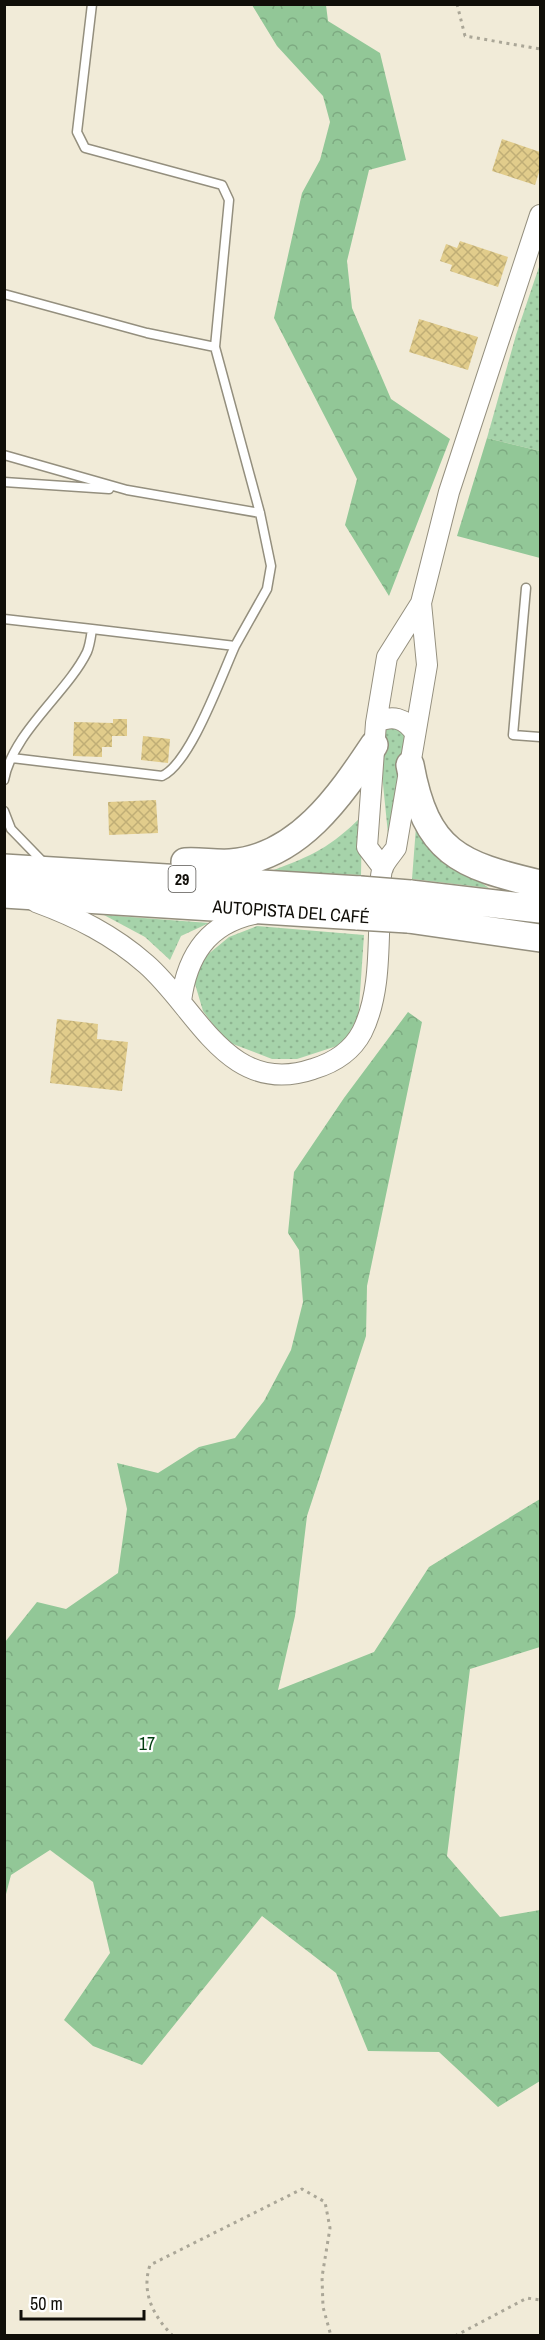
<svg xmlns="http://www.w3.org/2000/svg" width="545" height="2340" font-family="'Archivo Narrow',sans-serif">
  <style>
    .grass { fill: url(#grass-dots) }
    .forest { fill: url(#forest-crowns) }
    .building { fill: url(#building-cross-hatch) }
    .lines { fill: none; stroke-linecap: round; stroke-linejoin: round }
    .service-casing { stroke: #948f7e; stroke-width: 11 }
    .tertiary-casing { stroke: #948f7e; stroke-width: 22 }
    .trunk-casing { stroke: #948f7e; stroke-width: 30 }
    .path { stroke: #aaa697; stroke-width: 3; stroke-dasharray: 3 4.5; stroke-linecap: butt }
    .service { stroke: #fff; stroke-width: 8 }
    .tertiary { stroke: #fff; stroke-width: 20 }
    .trunk { stroke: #fff; stroke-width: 27 }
    .trunk-bridge-casing { stroke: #948f7e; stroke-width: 30; stroke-linecap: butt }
    .trunk-bridge { stroke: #fff; stroke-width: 27 }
    .labels { text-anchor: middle; stroke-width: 4.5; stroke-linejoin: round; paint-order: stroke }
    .shield { fill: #fff; stroke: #585652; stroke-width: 1.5 }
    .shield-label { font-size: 16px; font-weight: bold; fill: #100e08 }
    .street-label { font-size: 18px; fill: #100e08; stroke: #fff }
    .park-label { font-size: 18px; fill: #003b0e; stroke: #fff }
  </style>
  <defs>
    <pattern id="grass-dots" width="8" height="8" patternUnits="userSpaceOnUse" patternTransform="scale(1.5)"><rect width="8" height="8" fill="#a6d3aa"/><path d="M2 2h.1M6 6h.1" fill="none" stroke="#8eb491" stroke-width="1.8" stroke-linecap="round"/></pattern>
    <pattern id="forest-crowns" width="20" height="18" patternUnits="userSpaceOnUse" patternTransform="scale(1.5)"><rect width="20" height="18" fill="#92c797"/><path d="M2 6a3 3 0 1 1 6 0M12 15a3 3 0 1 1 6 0" fill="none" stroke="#7daa81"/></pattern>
    <pattern id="building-cross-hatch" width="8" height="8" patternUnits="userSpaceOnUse" patternTransform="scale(1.5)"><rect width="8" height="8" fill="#e1cc8b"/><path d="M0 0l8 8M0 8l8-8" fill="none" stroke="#c0ae76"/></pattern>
  </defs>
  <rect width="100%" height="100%" fill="#f1ebd8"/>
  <path class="grass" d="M540 264V451L487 438 516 335Z
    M395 726 406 732 409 749 388 834 378 734Z
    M362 816 361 875 271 871C312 856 331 847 362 816Z
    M416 827 461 869 489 888 412 879Z
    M104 915 209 923 181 936 170 960 145 937Z
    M257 926 364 935 358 1022 340 1045 297 1059H272L225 1041 203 1011 195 984 197 971 206 956 229 937Z"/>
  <path class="forest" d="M252 5H326L328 21 380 53 406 160 369 170 347 261 352 308 391 399 450 439 389 596 345 525 357 479 274 318 302 193 320 160 330 122 323 96 277 46Z
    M487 438 540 451V558L457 536Z
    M408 1012 422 1022 367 1286 366 1336 307 1516 295 1616 278 1690 374 1652 429 1567 540 1499V1647L470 1669 447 1856 500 1917 540 1910V2081L498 2107 439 2052 368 2051 336 1973 262 1916 142 2065 93 2046 64 2020 110 1953 93 1882 50 1850 11 1875 5 1898V1642L37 1602 66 1609 118 1573 127 1509 117 1463 158 1473 199 1447 235 1438 264 1401 291 1350 303 1302 299 1250 288 1233 294 1172 344 1098Z"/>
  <path class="building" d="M502 139 540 152V169L535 185 492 171Z
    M460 241 508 257 498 287 450 271 452 265 440 261 446 244 457 248Z
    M419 319 478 337 468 370 409 352Z
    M113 719H127V736H112V747H102V757L73 756 74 722 113 723Z
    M143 736 170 739 168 763 141 760Z
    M156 800 158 833 109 835 108 802Z
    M57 1019 98 1024 97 1039 128 1042 122 1091 50 1083Z"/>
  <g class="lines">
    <g class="service-casing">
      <path id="service" d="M4 294 147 333 215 347 229 200 222 185 85 148 77 132 92 4
        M4 455 127 490 260 513
        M4 482 109 489
        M526 588 513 735 540 737
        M4 619 92 629C91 636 90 645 87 652 67 693 13 732 4 780
        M92 629 235 646 267 589 271 566 260 513 215 347
        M12 758 162 776C190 764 221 677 235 646
        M4 811 11 829 46 865"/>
    </g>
    <g class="tertiary-casing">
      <path id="tertiary" d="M376 723C392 714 405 718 415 733
        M383 868 367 847 376 723 387 657 421 603 449 492 540 215
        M36 902C77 917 113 935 146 964 197 1008 228 1098 313 1069 333 1063 352 1051 362 1032 381 994 378 945 380 903 381 892 379 876 383 867 386 860 392 854 396 848L427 665 421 603
        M181 1001C187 956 207 924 254 914"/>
    </g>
    <g class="trunk-casing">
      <path id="trunk" d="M410 765C426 853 459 865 540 884
        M185 862C200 861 215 864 230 863 298 858 340 796 374 745
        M4 868 360 890
        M4 894 358 916
        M410 894 540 909
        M408 919 540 938"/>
    </g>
    <path class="path" d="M457 4 465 36 540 49
      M173 2336C153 2316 141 2292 150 2265L302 2189 325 2202 330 2228 322 2277 323 2307 331 2336
      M455 2336 527 2298 540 2300"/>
    <use href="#service" class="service"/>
    <use href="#tertiary" class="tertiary"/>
    <use href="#trunk" class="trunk"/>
    <g class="trunk-bridge-casing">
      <path id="trunk-bridge" d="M360 890 410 894
        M358 916 408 919"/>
    </g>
    <use href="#trunk-bridge" class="trunk-bridge"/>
  </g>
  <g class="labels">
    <rect class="shield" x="168.5" y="866" width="27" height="26" rx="4.5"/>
    <g class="shield-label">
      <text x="182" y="885">29</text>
    </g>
    <g class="street-label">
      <text transform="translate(291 912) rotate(4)" y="6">AUTOPISTA DEL CAFÉ</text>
    </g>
    <g class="park-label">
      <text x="147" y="1750">17</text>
    </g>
  </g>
  <rect width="545" height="2340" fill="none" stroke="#100e08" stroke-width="12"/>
  <path d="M21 2310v9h123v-9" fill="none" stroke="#100e08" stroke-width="3"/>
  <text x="30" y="2310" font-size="18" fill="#100e08" stroke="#ffffff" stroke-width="4.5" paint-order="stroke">50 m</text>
</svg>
